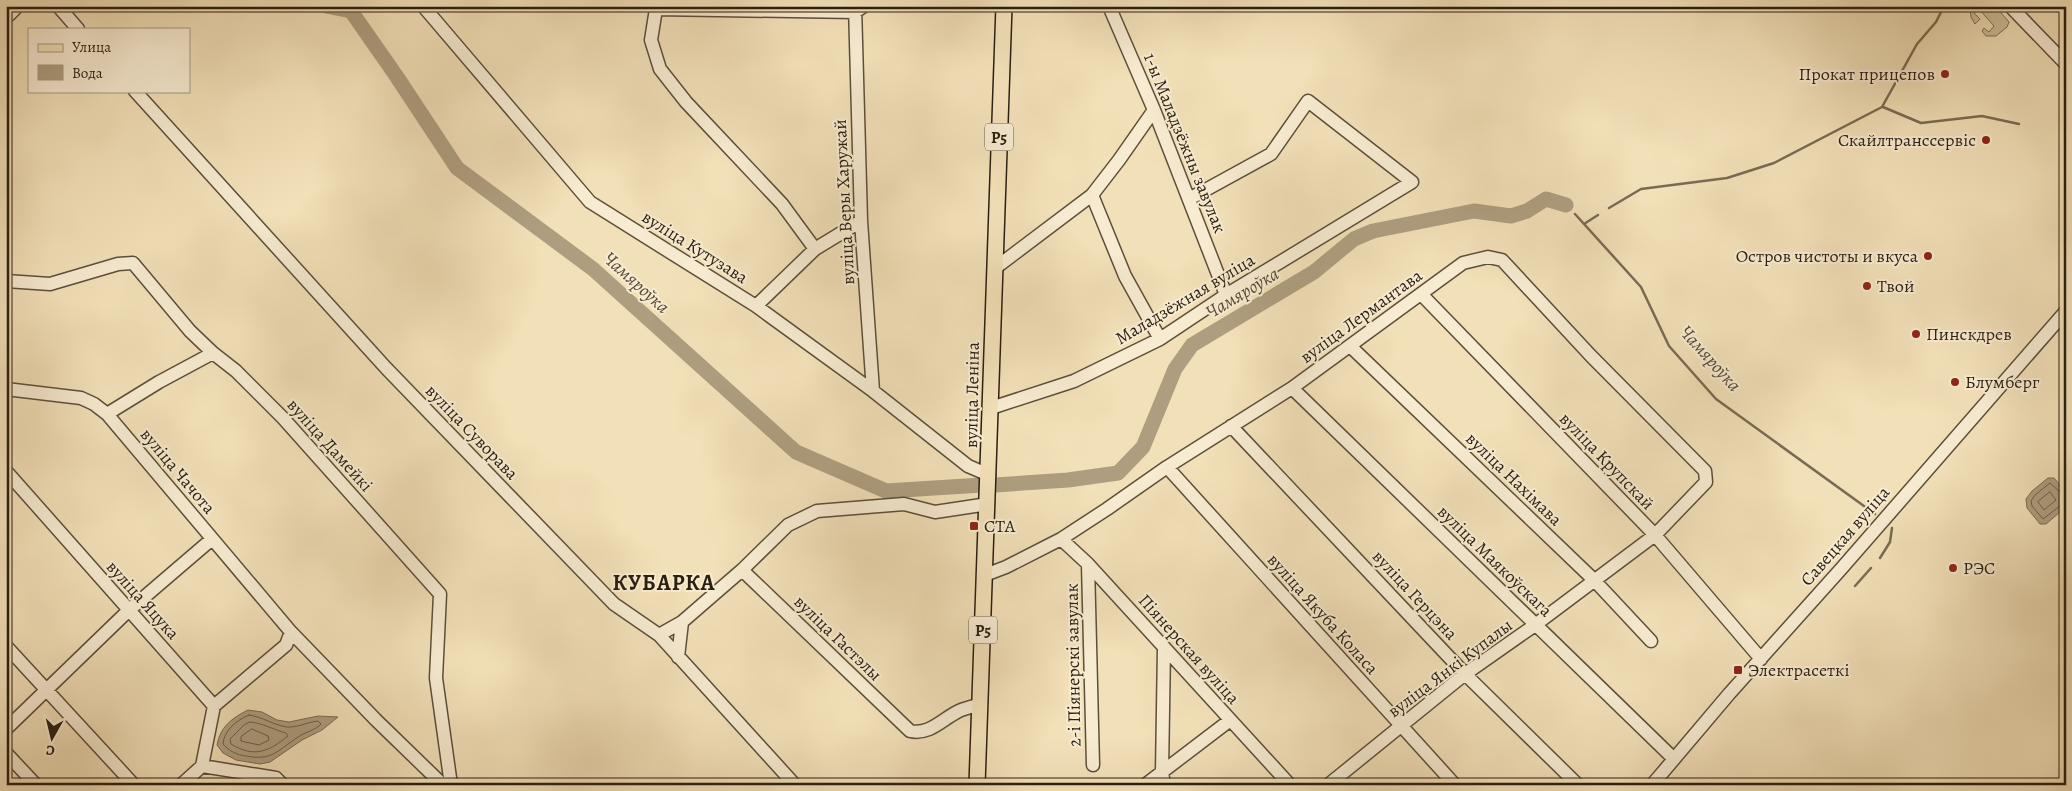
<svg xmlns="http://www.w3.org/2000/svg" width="2072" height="791" font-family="Alegreya,serif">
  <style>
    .green { fill: #d0bf9c; stroke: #7d6f56 }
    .water { fill: #ae9e7f; stroke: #796b53 }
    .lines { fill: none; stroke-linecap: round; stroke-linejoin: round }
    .shore { stroke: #6c5e48; stroke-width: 1 }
    .stream { stroke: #796b53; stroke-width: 2.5 }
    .river { stroke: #ae9e7f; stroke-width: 15 }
    .minor-casing { stroke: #5c4f3b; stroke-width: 15 }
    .major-casing { stroke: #2a1f11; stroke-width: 18 }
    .minor { stroke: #f7ebd1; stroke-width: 12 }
    .major { stroke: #f2e0b8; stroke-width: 15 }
    .poi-dot { fill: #8f2418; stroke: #f7ebd1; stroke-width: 2 }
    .labels { text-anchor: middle; stroke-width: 4; stroke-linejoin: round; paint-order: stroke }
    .shield { fill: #f7ebd1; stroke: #685c4b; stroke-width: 1 }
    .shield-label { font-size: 16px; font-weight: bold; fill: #2a1f11 }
    .poi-label { font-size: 18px; fill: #2a1f11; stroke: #f7ebd1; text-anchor: start }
    .street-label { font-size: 18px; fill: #2a1f11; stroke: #f7ebd1 }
    .water-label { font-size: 19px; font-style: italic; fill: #584b38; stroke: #f7ebd1 }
    .district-label { font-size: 22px; font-weight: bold; letter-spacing: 1px; fill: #2a1f11; stroke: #f7ebd1 }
  </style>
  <rect width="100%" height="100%" fill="#f2e0b8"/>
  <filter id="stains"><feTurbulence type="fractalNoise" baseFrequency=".004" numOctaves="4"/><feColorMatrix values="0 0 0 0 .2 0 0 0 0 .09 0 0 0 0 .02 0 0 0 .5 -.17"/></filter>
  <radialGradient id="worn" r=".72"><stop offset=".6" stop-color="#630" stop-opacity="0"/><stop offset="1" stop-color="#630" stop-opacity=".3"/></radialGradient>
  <path class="green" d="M1970 6H1995L2009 22 2007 27 1996 36H1986L1982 31 1984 28 1989 32 1994 26 1978 8 1974 13 1980 19 1975 24 1971 17Z"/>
  <path class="water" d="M2048 478H2054L2066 492V507L2046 524H2040L2027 508 2026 499 2032 491Z
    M248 710 262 712 277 720 289 722 318 716 338 717 322 730 302 740 270 762 260 764 236 760 223 753 217 745C220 727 232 718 248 710Z"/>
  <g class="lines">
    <path class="shore" d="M2050 492 2056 500 2044 510 2038 502Z
      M2066 495 2061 493 2050 483 2035 495 2031 501 2032 506 2043 519 2061 505 2066 504
      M249 715C263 717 273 725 287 727 296 728 308 722 318 721L321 724C316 730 305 732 298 737 277 751 272 761 246 756 237 755 229 751 223 744 224 730 237 720 249 715Z
      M250 722C263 723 274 730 286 733L288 736C268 752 254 758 231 744L230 739 244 725Z
      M252 729 268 736 269 740 259 745 241 741V737Z"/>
    <path class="stream" d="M1883 107 1921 123 1982 116 2019 124
      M1609 208 1641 189 1727 178 1774 163 1882 107 1917 44 1936 22 1944 6
      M1575 214 1641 287 1669 346 1716 399 1875 514
      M1584 224 1598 215
      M1880 558 1890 542 1892 528
      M1855 586 1871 568"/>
    <path class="river" d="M326 6 351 11 397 77 457 168 593 269 796 452 886 491 982 485
      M995 485 1068 480 1118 473 1143 447 1175 369 1192 345 1314 272 1354 239 1373 231 1474 211 1511 216 1527 211 1546 199 1566 205"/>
    <g class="minor-casing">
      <path id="minor" d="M58 6 78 29
        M423 6 590 202 756 306 873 391 968 466 989 475
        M654 6 656 9 651 40 660 69 686 102 782 204 815 249
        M855 6 861 221 873 391
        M1109 6 1154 110 1226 295
        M2010 6 2066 64
        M656 9 855 12 864 6
        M6 18 18 6
        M135 91 386 368 614 604 659 635 795 785
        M1154 110 1119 160 1092 195 1125 276 1160 339
        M994 269 1092 195
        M6 281 50 284 118 264 133 263 190 331 213 353
        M1421 294 1655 535 1761 659
        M756 306 815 249 861 221
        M1350 346 1594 580 1651 641
        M1292 388 1674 759
        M6 389 81 398 94 404 107 414 291 632 286 645 214 706
        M991 408 1074 381 1160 339 1226 295 1412 182 1308 101 1271 154 1189 199
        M107 414 159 382 213 353 236 371 283 418 440 594 436 678 451 785
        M1231 426 1465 674 1578 785
        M1167 467 1455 785
        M6 471 214 706 202 766
        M1061 539 1088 564 1290 785
        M1088 564 1093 765
        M742 570 910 731C929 735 940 721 957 712 964 708 973 707 980 704
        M985 575 1006 567 1061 539 1107 509 1167 467 1292 388 1463 263 1488 257 1502 260 1591 356 1705 471 1706 482 1655 535 1535 625 1465 674 1328 785
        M291 632 376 720 443 785
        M659 635 682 622 742 570 788 525 817 511 904 504 935 512 988 504
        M6 646 134 785
        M678 657 682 622
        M6 729 128 611 212 539
        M6 753 36 785
        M181 785 202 766 276 778 283 785
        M1145 785 1229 721
        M1164 785 1162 772 1164 647
        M1652 785 1729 694 1841 569 2066 311"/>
    </g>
    <g class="major-casing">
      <path id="major" d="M977 785 1004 6"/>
    </g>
    <use href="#minor" class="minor"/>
    <use href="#major" class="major"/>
  </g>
  <g class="poi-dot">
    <circle cx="1945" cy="74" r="5"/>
    <circle cx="1986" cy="140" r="5"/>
    <circle cx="1928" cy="256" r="5"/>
    <circle cx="1867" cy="286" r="5"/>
    <circle cx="1916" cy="334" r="5"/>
    <circle cx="1955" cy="382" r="5"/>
    <rect x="969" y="521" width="10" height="10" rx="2.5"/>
    <circle cx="1953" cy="568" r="5"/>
    <rect x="1733" y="665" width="10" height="10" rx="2.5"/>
  </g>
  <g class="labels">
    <g class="shield">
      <rect x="985" y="123.5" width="28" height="27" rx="4"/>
      <rect x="969" y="616.5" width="28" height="27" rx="4"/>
    </g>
    <g class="shield-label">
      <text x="999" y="143">Р5</text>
      <text x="983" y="636">Р5</text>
    </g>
    <g class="poi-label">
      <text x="1935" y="80" text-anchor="end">Прокат прицепов</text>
      <text x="1976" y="146" text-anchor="end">Скайлтранссервіс</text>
      <text x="1918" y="262" text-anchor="end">Остров чистоты и вкуса</text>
      <text x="1877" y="292">Твой</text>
      <text x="1926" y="340">Пинскдрев</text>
      <text x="1965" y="388">Блумберг</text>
      <text x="984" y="532">СТА</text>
      <text x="1963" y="574">РЭС</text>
      <text x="1748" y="676">Электрасеткі</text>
    </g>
    <g class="street-label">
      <text transform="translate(1185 143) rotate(68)" y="6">1-ы Маладзёжны завулак</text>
      <text transform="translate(844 202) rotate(-93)" y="6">вуліца Веры Харужай</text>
      <text transform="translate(695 247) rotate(32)" y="6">вуліца Кутузава</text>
      <text transform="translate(1185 299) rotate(-31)" y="6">Маладзёжная вуліца</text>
      <text transform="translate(1361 316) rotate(-36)" y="6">вуліца Лермантава</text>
      <text transform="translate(972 395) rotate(-89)" y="6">вуліца Леніна</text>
      <text transform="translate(472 432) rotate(46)" y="6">вуліца Суворава</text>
      <text transform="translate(330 445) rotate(48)" y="6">вуліца Дамейкі</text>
      <text transform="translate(1607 461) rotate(46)" y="6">вуліца Крупскай</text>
      <text transform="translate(178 471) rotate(50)" y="6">вуліца Чачота</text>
      <text transform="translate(1514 479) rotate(44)" y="6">вуліца Нахімава</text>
      <text transform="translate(1845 536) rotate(-49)" y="6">Савецкая вуліца</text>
      <text transform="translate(1495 561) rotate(44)" y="6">вуліца Маякоўскага</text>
      <text transform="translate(1415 595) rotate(47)" y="6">вуліца Герцэна</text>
      <text transform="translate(143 600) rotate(48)" y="6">вуліца Яцука</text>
      <text transform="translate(1323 614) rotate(48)" y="6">вуліца Якуба Коласа</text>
      <text transform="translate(838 638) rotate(44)" y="6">вуліца Гастэлы</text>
      <text transform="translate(1189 649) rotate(48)" y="6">Піянерская вуліца</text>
      <text transform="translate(1073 665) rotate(-91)" y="6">2-і Піянерскі завулак</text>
      <text transform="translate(1450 668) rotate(-37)" y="6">вуліца Янкі Купалы</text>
    </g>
    <g class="water-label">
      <text transform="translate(637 282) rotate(42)" y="7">Чамяроўка</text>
      <text transform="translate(1242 292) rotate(-31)" y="7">Чамяроўка</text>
      <text transform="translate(1711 358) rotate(48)" y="7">Чамяроўка</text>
    </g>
    <g class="district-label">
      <text x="664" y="590">КУБАРКА</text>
    </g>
  </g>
  <rect width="2072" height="791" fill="none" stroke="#f2e0b8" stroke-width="25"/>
  <rect x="8" y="8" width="2057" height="776" fill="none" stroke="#2a1f11" stroke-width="2.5"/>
  <rect x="12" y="12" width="2047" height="766" fill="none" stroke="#2a1f11"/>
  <rect x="28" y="28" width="162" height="65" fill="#f7ebd1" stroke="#a59984"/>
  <rect x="38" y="44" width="25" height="8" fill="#f2e0b8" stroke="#a59984"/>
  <text x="72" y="52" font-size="15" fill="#2a1f11">Улица</text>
  <rect x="38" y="65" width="25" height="15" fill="#ae9e7f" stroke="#a59984"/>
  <text x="72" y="78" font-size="15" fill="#2a1f11">Вода</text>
  <g transform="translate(52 738) rotate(188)" stroke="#f7ebd1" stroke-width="4" paint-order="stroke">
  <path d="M0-4L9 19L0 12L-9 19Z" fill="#2a1f11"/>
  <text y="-8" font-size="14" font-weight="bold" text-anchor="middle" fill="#2a1f11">С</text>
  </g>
  <rect width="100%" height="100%" filter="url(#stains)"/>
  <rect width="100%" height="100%" fill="url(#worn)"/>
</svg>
